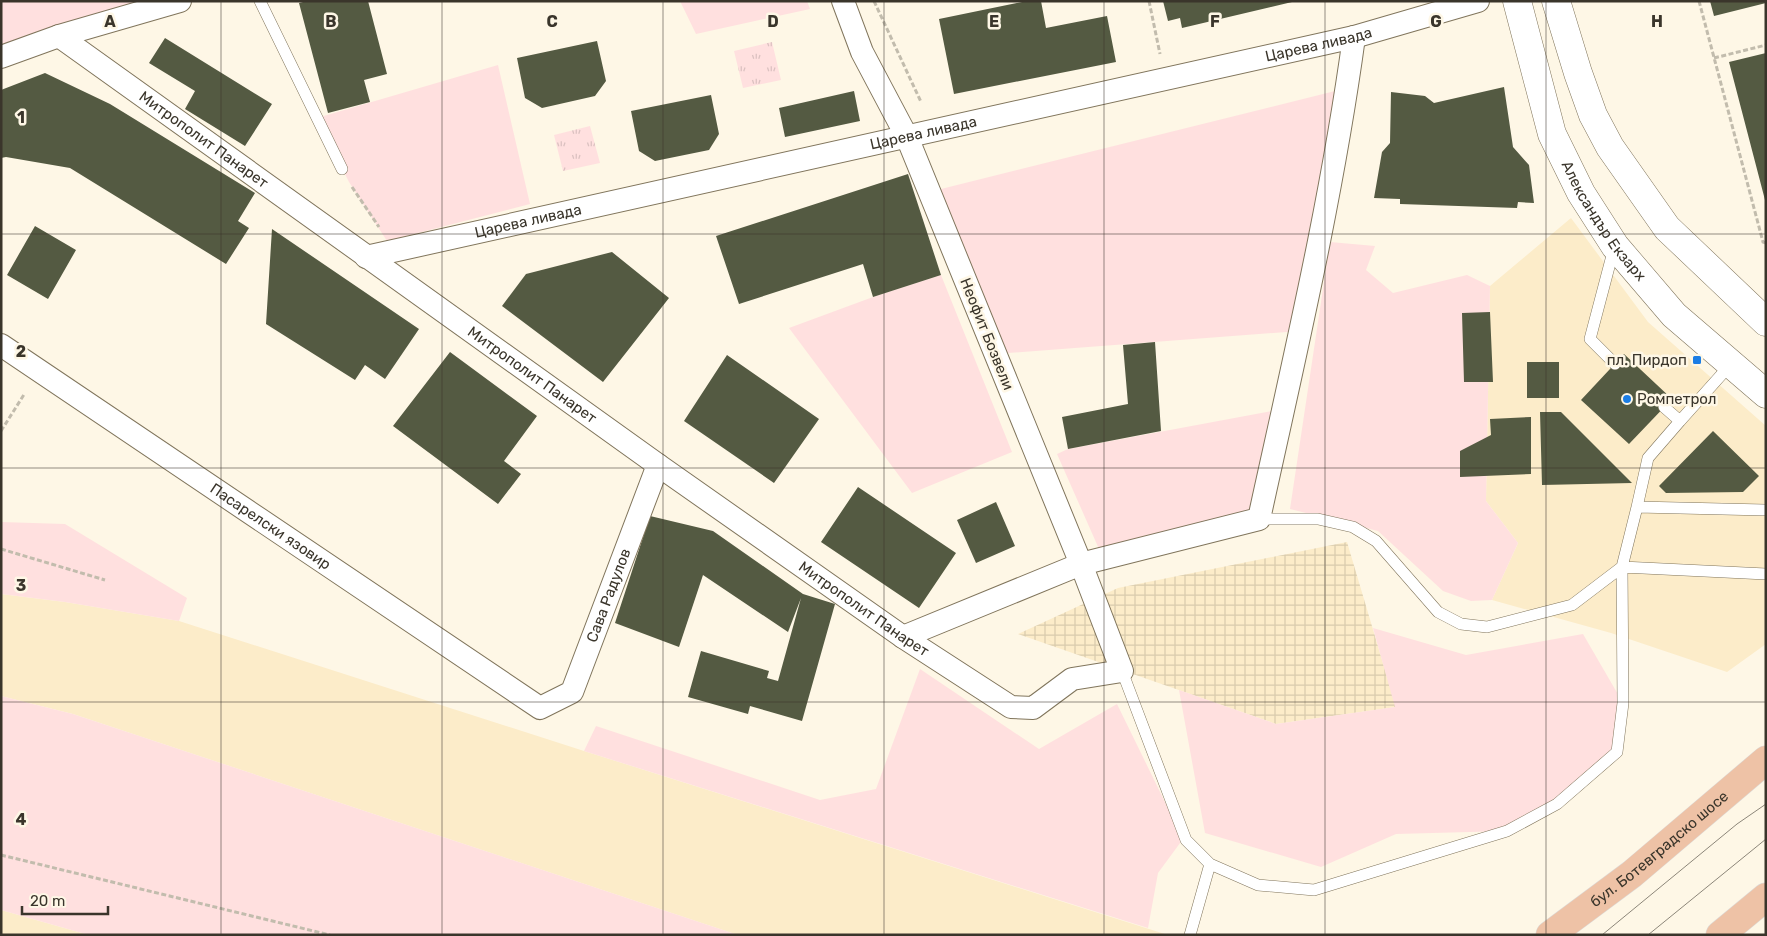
<svg xmlns="http://www.w3.org/2000/svg" width="1767" height="936" font-family="Rubik,sans-serif">
  <style>
    .built { fill: #fcecc9 }
    .industrial { fill: url(#industrial-grid) }
    .green { fill: #ffe0df }
    .park { fill: url(#park-tufts) }
    .building { fill: #545a42 }
    .lines { fill: none; stroke-linecap: round; stroke-linejoin: round }
    .service-casing { stroke: #80755c; stroke-width: 12 }
    .minor-casing { stroke: #80755c; stroke-width: 24 }
    .tertiary-casing { stroke: #80755c; stroke-width: 29 }
    .primary-casing { stroke: #dcdbd9; stroke-width: 29 }
    .path { stroke: #c2bcad; stroke-width: 3; stroke-dasharray: 5 2.5; stroke-linecap: butt }
    .service { stroke: #fff; stroke-width: 11 }
    .minor { stroke: #fff; stroke-width: 22 }
    .tertiary { stroke: #fff; stroke-width: 28 }
    .primary { stroke: #eec2a6; stroke-width: 28 }
    .tram { stroke: #8c8679; stroke-width: 1 }
    .grid { fill: none; stroke: #3a352b; stroke-width: 1; stroke-opacity: 0.55 }
    .poi-dot { fill: #1b7de5; stroke: #fef7e6; stroke-width: 2 }
    .labels { text-anchor: middle; stroke-width: 5; stroke-linejoin: round; paint-order: stroke }
    .street-label { font-size: 15px; fill: #3a352b; stroke: #fef7e6 }
    .poi-label { font-size: 15px; fill: #3a352b; stroke: #fef7e6; text-anchor: end }
    .grid-label { font-size: 16px; text-anchor: middle; font-weight: bold; fill: #3a352b; stroke: #fef7e6; stroke-width: 5; stroke-linejoin: round; paint-order: stroke }
  </style>
  <defs>
    <pattern id="industrial-grid" width="8" height="8" patternUnits="userSpaceOnUse" patternTransform="scale(1.25)"><rect width="8" height="8" fill="#fcecc9"/><path d="M0 4h8M4 0v8" fill="none" stroke="#d9cbad"/></pattern>
    <pattern id="park-tufts" width="24" height="20" patternUnits="userSpaceOnUse" patternTransform="scale(1.25)"><rect width="24" height="20" fill="#ffe0df"/><path d="M3 7l-1-3M5 7V3M7 7l1-3M15 17l-1-3M17 17v-4M19 17l1-3" fill="none" stroke="#dbc1c0"/></pattern>
  </defs>
  <rect width="100%" height="100%" fill="#fef7e6"/>
  <path class="built" d="M1571 218 1648 322 1766 426V644L1727 672 1611 633 1492 600 1518 543 1486 501 1490 286Z
    M1 594 65 602 179 621 584 751 1168 935H738L73 714 1 696Z
    M1 910 29 918 89 935H1Z"/>
  <path class="industrial" d="M1347 542 1396 707 1276 724 1018 634 1118 588Z"/>
  <path class="green" d="M1 1H185L1 59Z
    M680 1H807L810 9 696 34Z
    M498 65 530 204 387 241 349 182 317 118Z
    M1347 88 1300 331 995 354 929 192Z
    M1330 242 1375 246 1366 270 1393 293 1467 275 1490 286 1486 501 1518 543 1492 600 1471 601 1443 591 1378 531 1290 509Z
    M941 275 1012 452 912 493 789 328 873 297Z
    M1283 409 1259 519 1103 558 1057 454 1068 449Z
    M1 522 65 524 187 598 179 621 65 602 1 594Z
    M1373 628 1466 655 1583 634 1623 703 1617 752 1557 804 1507 831 1396 834 1321 867 1205 833 1179 690 1276 724 1395 707Z
    M920 669 1039 749 1117 704 1183 839 1158 873 1148 928 584 751 596 726 820 800 876 789Z
    M1 696 73 714 738 935H89L1 910Z"/>
  <path class="park" d="M772 42 781 80 743 88 734 51Z
    M590 126 600 163 563 171 554 135Z"/>
  <path class="building" d="M307 1H368L387 74 364 80 370 102 328 113 299 3Z
    M1027 1H1041L1046 28 1107 16 1116 62 954 94 939 19Z
    M1163 1H1291L1292 2 1182 28 1180 18 1168 21Z
    M1710 1H1766V3L1714 16Z
    M165 38 272 104 245 146 185 109 195 91 149 63Z
    M597 41 606 81 595 96 542 108 525 98 517 58Z
    M1766 53V200H1765L1729 62Z
    M45 73 110 104 255 193 238 221 249 228 226 264 70 168 6 157 1 158V90Z
    M1504 87 1513 147 1529 165 1534 203 1518 202 1517 208 1400 204V199L1374 198 1382 152 1390 143 1391 92 1425 96 1434 103Z
    M854 91 860 121 785 137 779 108Z
    M711 95 719 134 709 150 655 161 639 151 631 111Z
    M908 174 941 275 873 297 863 264 739 304 716 236Z
    M35 226 76 250 48 299 7 275Z
    M272 229 419 329 385 379 365 365 355 380 266 324Z
    M612 252 669 298 603 382 502 306 526 274Z
    M1490 312 1493 382H1464L1462 313Z
    M1155 342 1161 431 1068 449 1062 417 1128 404 1123 345Z
    M450 352 537 416 504 461 521 474 498 504 393 426Z
    M1624 354 1672 399 1629 444 1581 400Z
    M727 355 819 419 774 483 684 421Z
    M1527 362H1559V398H1527Z
    M1540 412H1561L1632 483 1542 485Z
    M1531 417V474L1460 477V451L1491 435 1490 419Z
    M1713 431 1759 476 1743 492 1666 493 1659 486Z
    M858 487 956 553 919 608 821 542Z
    M996 502 1015 546 976 563 957 520Z
    M650 516 713 531 803 594 835 604 802 721 750 706 748 714 688 697 701 651 769 671 767 678 778 681 801 598 788 632 703 575 679 647 615 623Z"/>
  <g class="lines">
    <g class="service-casing">
      <path id="service" d="M260 1 342 169
        M1614 248 1590 339 1615 364
        M1664 407 1680 421 1731 364
        M1637 507 1648 458 1680 421
        M1259 519H1318L1353 527 1376 541 1438 612 1461 624 1487 627 1572 605 1622 567 1766 574
        M1122 671 1186 840 1210 864 1258 885 1314 890 1507 831 1557 804 1617 752 1623 703 1622 567 1637 507 1765 510
        M1190 935 1210 864"/>
    </g>
    <g class="minor-casing">
      <g id="minor">
        <path id="s1" d="M59 36 658 465 903 637 1011 707 1033 708 1072 679 1122 671 1081 564 907 137 862 52 843 1"/>
        <path d="M1 57 59 36 180 1"/>
        <path id="s2" d="M366 257 1354 37 1478 1"/>
        <path id="s3" d="M1 345 540 708 572 692 658 465"/>
        <path d="M903 637 1081 564 1259 519C1294 359 1332 199 1354 37"/>
      </g>
    </g>
    <g class="tertiary-casing">
      <g id="tertiary">
        <path id="s4" d="M1517 1 1552 134 1581 193 1615 246 1674 315 1766 394"/>
        <path d="M1556 1 1578 73 1593 115 1610 147 1667 228 1766 322"/>
      </g>
    </g>
    <g class="primary-casing">
      <g id="primary">
        <path id="s5" d="M1550 935 1632 874 1766 760"/>
        <path d="M1720 935 1766 897"/>
      </g>
    </g>
    <path class="path" d="M874 1 921 102
      M1149 1 1160 54
      M1699 1 1763 242 1766 243
      M1714 58 1766 45
      M352 187 379 227
      M1 431 25 393
      M1 549 105 580
      M1 855 330 935"/>
    <use href="#service" class="service"/>
    <use href="#minor" class="minor"/>
    <use href="#tertiary" class="tertiary"/>
    <use href="#primary" class="primary"/>
    <path class="tram" d="M1602 935 1737 824 1766 804
      M1648 935 1766 839"/>
  </g>
  <path class="grid" d="M221 1V935M442 1V935M663 1V935M884 1V935M1104 1V935M1325 1V935M1546 1V935M1 234H1766M1 468H1766M1 702H1766"/>
  <g class="poi-dot">
    <rect x="1692" y="355" width="10" height="10" rx="2.5"/>
    <circle cx="1627" cy="399" r="5"/>
  </g>
  <g class="labels">
    <g class="street-label">
      <text dy="5" stroke="none"><textPath href="#s2" startOffset="976">Царева ливада</textPath></text>
      <text dy="5" stroke="none"><textPath href="#s2" startOffset="571">Царева ливада</textPath></text>
      <text dy="5" stroke="none"><textPath href="#s1" startOffset="178">Митрополит Панарет</textPath></text>
      <text dy="5" stroke="none"><textPath href="#s4" startOffset="239">Александър Екзарх</textPath></text>
      <text dy="5" stroke="none"><textPath href="#s2" startOffset="166">Царева ливада</textPath></text>
      <text transform="translate(987 334) rotate(68)" y="5">Неофит Бозвели</text>
      <text dy="5" stroke="none"><textPath href="#s1" startOffset="582">Митрополит Панарет</textPath></text>
      <text dy="5" stroke="none"><textPath href="#s3" startOffset="325">Пасарелски язовир</textPath></text>
      <text dy="5" stroke="none"><textPath href="#s3" startOffset="789">Сава Радулов</textPath></text>
      <text dy="5" stroke="none"><textPath href="#s1" startOffset="988">Митрополит Панарет</textPath></text>
      <text dy="5" stroke="none"><textPath href="#s5" startOffset="139">бул. Ботевградско шосе</textPath></text>
    </g>
    <g class="poi-label">
      <text x="1687" y="365">пл. Пирдоп</text>
      <text x="1637" y="404" text-anchor="start">Ромпетрол</text>
    </g>
  </g>
  <g class="grid-label">
    <text x="110" y="27">A</text>
    <text x="331" y="27">B</text>
    <text x="552" y="27">C</text>
    <text x="773" y="27">D</text>
    <text x="994" y="27">E</text>
    <text x="1215" y="27">F</text>
    <text x="1436" y="27">G</text>
    <text x="1657" y="27">H</text>
    <text x="21" y="123">1</text>
    <text x="21" y="357">2</text>
    <text x="21" y="591">3</text>
    <text x="21" y="825">4</text>
  </g>
  <rect width="1767" height="936" fill="none" stroke="#3a352b" stroke-width="5"/>
  <path d="M22 906v8h86v-8" fill="none" stroke="#3a352b" stroke-width="2.5"/>
  <text x="30" y="906" font-size="15" fill="#3a352b" stroke="#fef7e6" stroke-width="4" paint-order="stroke">20 m</text>
</svg>
